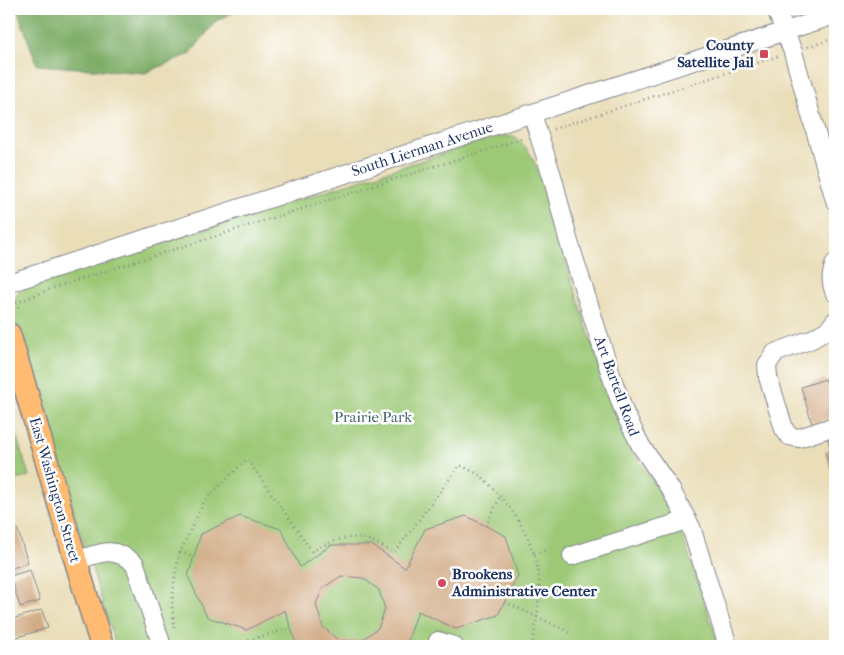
<svg xmlns="http://www.w3.org/2000/svg" width="844" height="655" font-family="'IM FELL French Canon',serif">
  <style>
    .green { fill: #9dc977; stroke: #5c7c6a }
    .forest { fill: #7ead68; stroke: #4c6e63 }
    .building { fill: #d1ab85; fill-rule: evenodd }
    .lines { fill: none; stroke-linecap: round; stroke-linejoin: round }
    .minor-casing { stroke: #82868c; stroke-width: 20 }
    .major-casing { stroke: #82868c; stroke-width: 25 }
    .path { stroke: #82868c; stroke-width: 2.5; stroke-dasharray: 1 4; stroke-linecap: butt }
    .minor { stroke: #fff; stroke-width: 18 }
    .major { stroke: #ffbb71; stroke-width: 22 }
    .poi-dot { fill: #d1495b; stroke: #fff; stroke-width: 2 }
    .labels { text-anchor: middle; stroke-width: 5; stroke-linejoin: round; paint-order: stroke }
    .poi-label { font-size: 15px; font-weight: bold; fill: #1b2f5e; stroke: #fff; text-anchor: end }
    .street-label { font-size: 15px; fill: #1b2f5e; stroke: #fff }
    .park-label { font-size: 15px; fill: #425d66; stroke: #fff }
  </style>
  <rect width="100%" height="100%" fill="#fff"/>
  <filter id="ink" filterUnits="userSpaceOnUse"><feTurbulence type="fractalNoise" baseFrequency=".02" numOctaves="2"/><feDisplacementMap in="SourceGraphic" scale="10" xChannelSelector="R" yChannelSelector="G"/><feConvolveMatrix kernelMatrix="1 2 1 2 8 2 1 2 1" color-interpolation-filters="sRGB"/></filter>
  <filter id="wash" filterUnits="userSpaceOnUse"><feTurbulence type="fractalNoise" baseFrequency=".0096" numOctaves="4" result="noise"/><feDisplacementMap in="SourceGraphic" scale="20" xChannelSelector="R" yChannelSelector="G"/><feGaussianBlur stdDeviation="1.12" result="paint"/><feColorMatrix in="noise" values="0 0 0 0 0 0 0 0 0 0 0 0 0 0 0 0 0 1.4 0 .05"/><feComposite in="paint" operator="in"/></filter>
  <g filter="url(#wash)">
    <rect width="100%" height="100%" fill="#eadeb9"/>
    <path class="green" d="M499 136C504 136 511 136 515 138 532 145 543 184 546 200L613 409 634 454 665 498 684 541 719 646H116L12 314V305L21 287Z
      M9 413 29 476 9 482Z"/>
    <path class="forest" d="M17 9H240L216 21 190 54 145 73 37 65Z"/>
    <g id="blocks">
      <path class="building" d="M825 379 826 382 835 379V417L812 424 801 387Z
        M835 435V483L825 452 831 450 827 437Z
        M9 499 15 518 9 520Z
        M240 516 281 529 300 567 331 545H372L405 568 425 529 466 516 506 536 518 576 498 615 456 629 418 611 406 646H291L296 644 285 610 247 630 207 617 188 576 201 534ZM341 576 363 578 379 590 385 609 378 628 362 640 339 641 323 627 316 604 323 588Z
        M17 528 28 563 9 569V531Z
        M30 570 40 601 20 607 10 576Z
        M42 610 48 628 14 638 9 620Z"/>
    </g>
  </g>
  <g filter="url(#ink)">
    <use href="#blocks" fill-opacity="0" stroke="#82868c" stroke-width="1"/>
    <g class="lines">
      <g class="minor-casing">
        <path id="minor" d="M776 9 793 52 835 200
          M532 114 553 179 568 239 613 381 625 414 641 446 671 490 691 527 728 646
          M835 263C831 274 830 282 835 293
          M9 283 835 15
          M835 321 829 329 812 339 775 353 767 365 768 377 784 429 789 436 799 438 835 426
          M572 556 687 520
          M75 561C101 553 112 545 135 564L162 646
          M438 641 454 646"/>
      </g>
      <g class="major-casing">
        <path id="major" d="M9 334C41 438 69 543 102 646"/>
      </g>
      <path class="path" d="M808 47 835 38
        M553 129 779 56
        M13 298 19 309
        M16 303 53 288 524 138
        M486 526 500 497
        M180 552 194 557
        M534 554 546 550
        M505 602 571 633
        M174 628 172 606 175 575 180 552 205 500 247 459 312 551C328 543 346 534 365 539 375 542 385 548 394 553L460 465C469 470 480 474 486 481 513 507 537 543 539 581 540 603 536 625 532 646
        M229 646 291 628
        M413 646 415 639"/>
      <use href="#minor" class="minor"/>
      <use href="#major" class="major"/>
    </g>
  </g>
  <g class="poi-dot">
    <rect x="759" y="49" width="10" height="10" rx="2.5"/>
    <circle cx="442" cy="583" r="5"/>
  </g>
  <g class="labels">
    <g class="poi-label">
      <text x="754" y="50">County<tspan x="754" dy="17">Satellite Jail</tspan></text>
      <text x="452" y="579" text-anchor="start">Brookens<tspan x="452" dy="17">Administrative Center</tspan></text>
    </g>
    <g class="street-label">
      <text transform="translate(422 149) rotate(-18)" y="5">South Lierman Avenue</text>
      <text transform="translate(617 386) rotate(70)" y="5">Art Bartell Road</text>
      <text transform="translate(55 490) rotate(74)" y="5">East Washington Street</text>
    </g>
    <g class="park-label">
      <text x="373" y="422">Prairie Park</text>
    </g>
  </g>
  <rect width="844" height="655" fill="none" stroke="#fff" stroke-width="30"/>
</svg>
